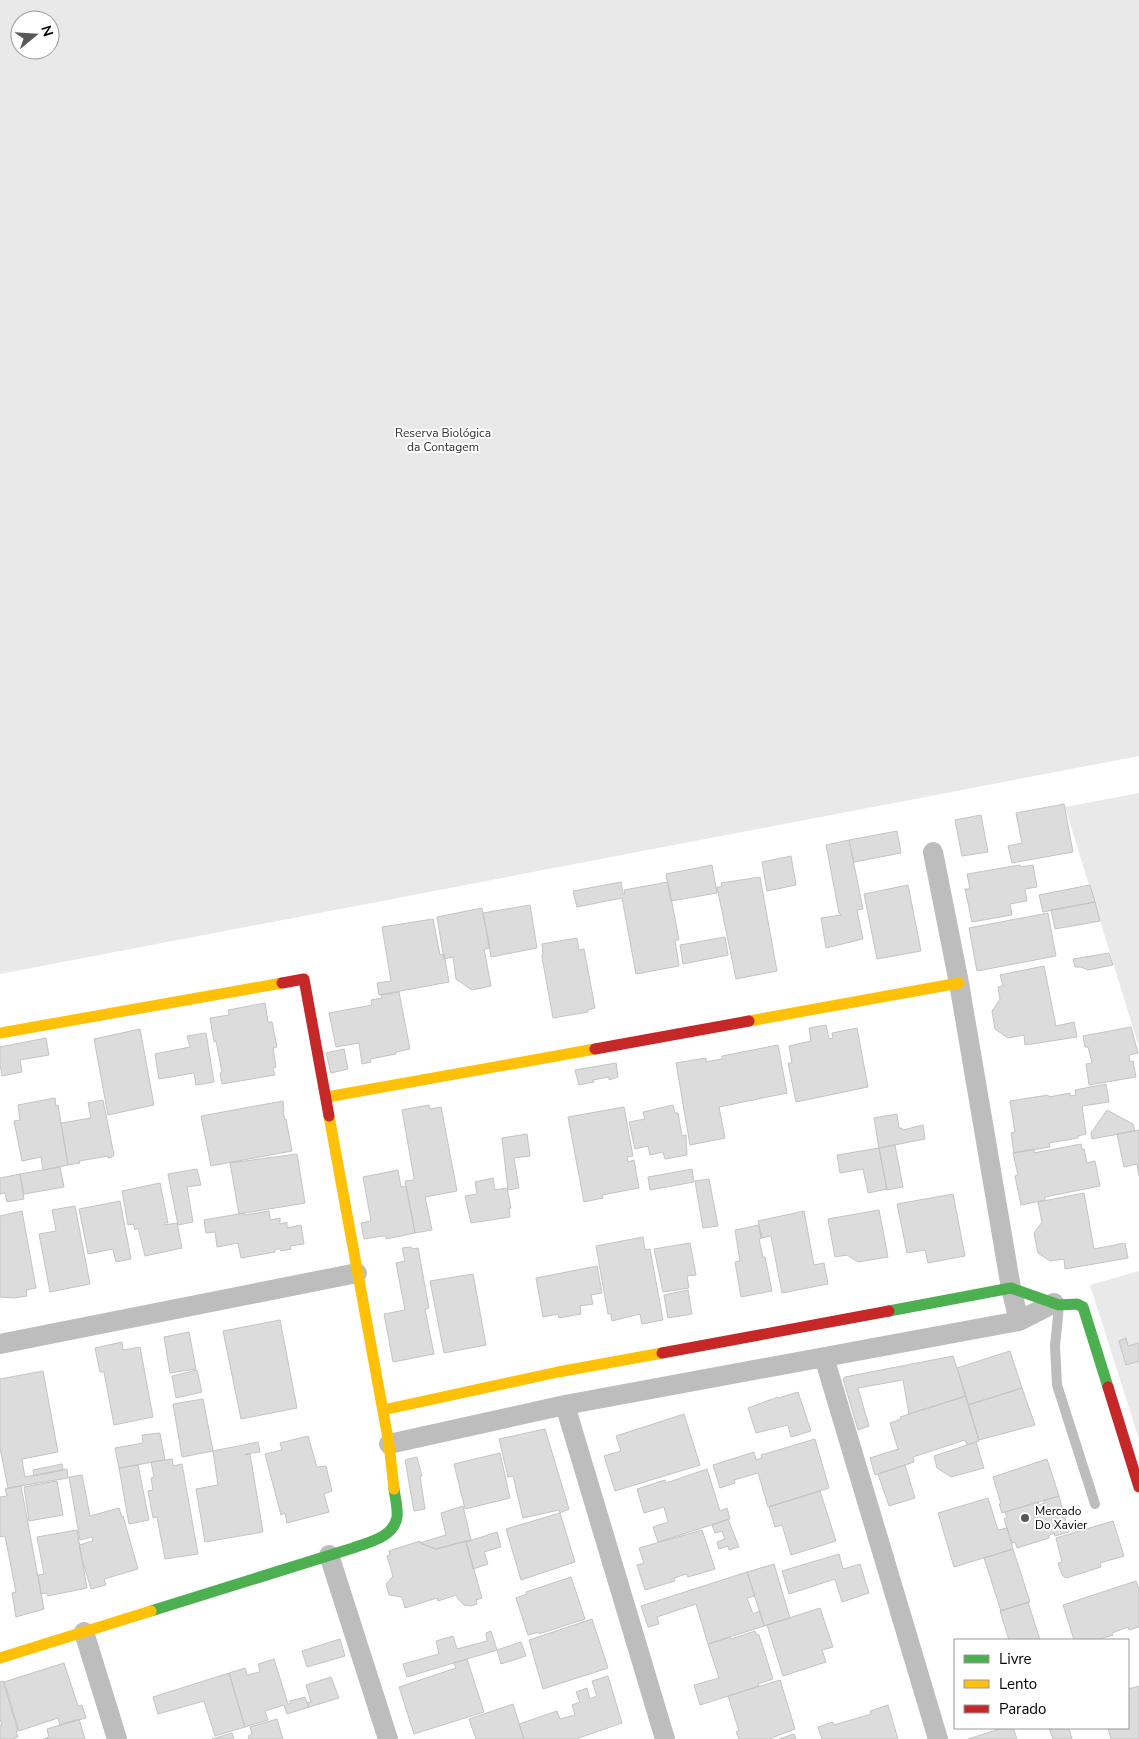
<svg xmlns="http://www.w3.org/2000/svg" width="1139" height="1739" font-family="'Nunito Sans',sans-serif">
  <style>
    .green { fill: #e9e9e9; fill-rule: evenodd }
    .building { fill: #dcdcdc; stroke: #c4c4c4 }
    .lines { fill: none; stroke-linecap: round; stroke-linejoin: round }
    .lane { stroke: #bdbdbd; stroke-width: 10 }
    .street { stroke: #bdbdbd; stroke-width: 20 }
    .fast { stroke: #4caf50; stroke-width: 11 }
    .slow { stroke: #ffc107; stroke-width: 11 }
    .jam { stroke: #c62828; stroke-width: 11 }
    .poi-dot { fill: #595959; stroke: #fff; stroke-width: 2 }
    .labels { text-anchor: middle; stroke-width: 4; stroke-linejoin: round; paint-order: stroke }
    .park-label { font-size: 12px; fill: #2e2e2e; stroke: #fff }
    .poi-label { font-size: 12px; fill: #000; stroke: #fff; text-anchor: start }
  </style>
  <rect width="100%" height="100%" fill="#fff"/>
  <path class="green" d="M0 0H1139V756L0 974ZM20 20H50V50H20Z
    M1139 793V1047L1065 807Z
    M1139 1271V1439L1090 1285Z"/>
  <path class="building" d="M1064 804 1073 852 1012 863 1008 846 1022 843 1016 813Z
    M981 815 988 852 962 856 955 820Z
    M897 831 901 853 854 862 849 840Z
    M849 840 863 909 857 910 863 939 826 948 821 918 841 915 839 913 826 845Z
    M791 856 796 885 767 891 762 862Z
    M712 865 717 893 671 901 666 874Z
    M1020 865V867L1033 865 1037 887 1025 889 1027 901 1010 904 1012 915 972 922 965 889H970L967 874Z
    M760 877 777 971 736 979 717 887H722L721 883Z
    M621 882 623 894H625L624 890 668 882 679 940H675L679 966 636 974 622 898 577 907 573 891Z
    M908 885 921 951 877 959 864 894Z
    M1090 885 1095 902 1043 912 1039 895Z
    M1095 902 1100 921 1055 929 1051 910Z
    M530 905 537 948 491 957 483 913Z
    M482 908 490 948 484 949 491 986 472 990 456 979 453 957 444 959 437 917Z
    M1048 913 1056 956 977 971 969 928Z
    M433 919 440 955 444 954 449 982 379 995 377 983 391 981 382 927Z
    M725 937 728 955 683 964 680 945Z
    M577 938 579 950 584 949 595 1008 588 1010V1012L553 1018 542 957V954H543L542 944Z
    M1109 953 1113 965 1088 970 1081 967H1075L1073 959Z
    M1044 966 1056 1026 1074 1022 1077 1037 1025 1045 1024 1035 1008 1038 995 1029 992 1011 1000 999 998 987 1003 986 1000 975Z
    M399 992 410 1049 396 1052V1054L370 1059 371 1062 362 1064 359 1043 336 1047 329 1013 372 1005 371 1000 382 998 381 995Z
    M265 1003 268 1022H272L277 1047 273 1048 276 1067 273 1068 275 1075 222 1084 220 1073 222 1072 216 1041 214 1042 210 1018 229 1015 228 1010Z
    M826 1025 829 1039 833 1038 832 1033 857 1028 868 1087 796 1102 788 1063H792L789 1046 811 1041 809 1028Z
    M1131 1027 1138 1053 1129 1055 1130 1062 1133 1061 1136 1077 1089 1085 1086 1064 1092 1063 1088 1047H1085L1083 1036Z
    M140 1029 154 1105 108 1115 94 1039Z
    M206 1033 214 1082 196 1085 194 1073 159 1079 155 1054 190 1047 187 1036Z
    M46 1038 49 1055 20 1060 22 1072 2 1076 0 1063V1047Z
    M778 1045 787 1093 719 1107 725 1138 690 1145 676 1063 706 1058V1062L722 1059V1056Z
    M344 1049 348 1069 331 1073 326 1053Z
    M616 1063 618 1077 609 1080V1077L593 1080 594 1082 579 1085 575 1070Z
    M1106 1084 1109 1102 1082 1106 1086 1134 1078 1136V1138L1049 1143 1050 1147 1014 1153 1011 1133 1015 1132 1010 1101 1048 1095 1049 1097 1070 1093V1096L1076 1095 1075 1090Z
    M55 1098 56 1106 58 1105 68 1165 43 1170 41 1157 22 1161 14 1121 20 1120 18 1105Z
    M103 1100 114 1155 112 1157 108 1158V1156L79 1161 80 1163 68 1165 61 1123 91 1118 88 1103Z
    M283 1101 284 1111H283L285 1120 286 1119 292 1151 211 1166 201 1116Z
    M429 1105 430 1109 441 1107 457 1191 425 1197 432 1230 415 1233 405 1181 414 1180V1178L402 1110Z
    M673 1105 675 1113H678L682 1136 686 1135 687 1155 665 1159 663 1152 650 1155 648 1146 635 1149 629 1122 645 1119 643 1112Z
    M624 1107 633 1156 627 1157 628 1162 634 1160 639 1188 602 1195 603 1198 584 1202 568 1117Z
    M1107 1110 1133 1124 1135 1131 1092 1139 1091 1133Z
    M897 1114 899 1128H902L903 1130 923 1125 925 1139 879 1148 874 1118Z
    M1139 1130V1176L1137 1164 1124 1167 1117 1134Z
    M527 1134 530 1156 514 1158 519 1188 508 1190 502 1138Z
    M1081 1144 1082 1149H1084L1087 1163 1095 1161 1100 1186 1045 1197V1200L1021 1205 1015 1176 1018 1175 1013 1153 1034 1149V1153Z
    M895 1145 903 1187 887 1190 879 1148Z
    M879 1148 887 1189 868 1193 863 1169 840 1173 837 1155Z
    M297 1154 305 1203 239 1214 230 1163Z
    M60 1167 64 1187 24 1194 20 1174Z
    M197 1169 201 1185 187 1187 193 1222 178 1225 168 1174Z
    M692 1169 694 1182 650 1190 648 1177Z
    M398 1170 401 1187 406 1186 415 1233 386 1239V1236H383L364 1239 361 1223 371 1221 363 1177Z
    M20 1174 24 1199 7 1202 5 1193 0 1194V1178Z
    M493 1178 495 1190 507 1188 511 1208H509L510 1217 471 1223 465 1196 477 1194 475 1182Z
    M709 1179 718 1226 703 1228 695 1181Z
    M160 1183 168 1223H164V1225L177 1223 182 1248 145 1256 138 1228 135 1230 133 1224 128 1225 122 1191Z
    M1084 1193 1094 1249 1125 1243 1128 1258 1065 1269 1064 1259 1050 1261 1038 1253 1034 1233 1042 1222 1038 1202Z
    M953 1194 965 1256 928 1263 925 1250 907 1253 897 1204Z
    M120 1201 131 1259 116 1262 113 1249 88 1254 79 1209Z
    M75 1206 90 1284 50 1292 39 1234 56 1231 52 1210Z
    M879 1210 888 1257 858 1262 847 1255 835 1257 828 1219Z
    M22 1211 36 1288 26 1290 27 1296 15 1298 0 1297V1216Z
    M269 1211 270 1220 280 1218V1224L287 1222V1228L301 1225 304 1244 290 1246 291 1249 281 1251 280 1249H275V1252L241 1258 238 1243 217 1247 215 1232 206 1233 204 1220 244 1213 245 1215Z
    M804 1211 814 1265 824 1263 828 1284 782 1293 771 1236 761 1238 758 1221Z
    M759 1225 762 1238 759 1239 763 1257H765L772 1291 741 1297 735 1262 740 1261 735 1230Z
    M643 1237 645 1250 650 1249 663 1320 642 1324 640 1314 612 1321 611 1314H608L596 1246Z
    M690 1243 696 1275 687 1276 689 1288 663 1292 654 1249Z
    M411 1247 412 1249 418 1248 429 1308 425 1309 434 1354 393 1362 384 1314 405 1310 396 1263 405 1261 402 1248Z
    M597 1266 602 1293 591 1295 593 1304 580 1306 581 1314 559 1318 558 1314 543 1317 536 1278Z
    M473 1274 486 1345 444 1353 430 1281Z
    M688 1290 692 1314 668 1318 664 1295Z
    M280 1320 297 1408 241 1419 223 1331Z
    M189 1332 196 1369 170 1373 164 1337Z
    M1126 1338 1128 1346 1139 1343V1361L1126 1365 1119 1341Z
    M122 1342 123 1350 140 1347 153 1417 114 1425 104 1372H100L95 1348Z
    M1010 1351 1022 1388 968 1405 957 1368Z
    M953 1356 966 1396 909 1414 903 1380 858 1388 869 1426 858 1430 843 1379 845 1377Z
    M197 1370 202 1392 176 1398 172 1376Z
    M43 1371 58 1452 22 1459 24 1472 25 1477 67 1469 68 1478 8 1488 0 1448V1379Z
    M1022 1388 1035 1425 979 1440 968 1405Z
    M798 1392 811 1431 791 1437 788 1425 756 1433 748 1408 778 1397 779 1398Z
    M966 1396 979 1441 967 1445 965 1440 913 1457 914 1462 875 1475 870 1458 898 1449 890 1423 901 1419 900 1417Z
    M203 1399 213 1451 182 1457 173 1404Z
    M684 1414 700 1465 615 1491 604 1456 621 1451 616 1436Z
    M545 1429 569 1509 560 1513 559 1510 523 1518 513 1476 508 1477 499 1439Z
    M160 1433 165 1460 119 1468 115 1448 143 1443 142 1435Z
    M308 1436 317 1467 326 1466 332 1491 324 1494 329 1512 287 1523 285 1513 281 1515 265 1454 282 1450 280 1443Z
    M815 1439 829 1488 768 1507 758 1473 734 1480 735 1483 720 1488 713 1465 754 1452 756 1460 762 1458 761 1455Z
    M258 1442 260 1452 245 1454V1455L250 1454 263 1532 205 1542 196 1489 218 1485 213 1451Z
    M976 1442 984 1468 951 1477 937 1468 934 1456Z
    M500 1453 510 1498 465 1509 454 1464Z
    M417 1457 422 1476H420L425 1509 414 1511 405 1460Z
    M172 1459 173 1466 182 1464 198 1554 165 1559 157 1517 153 1518 148 1491 153 1490 151 1478 154 1477 151 1462Z
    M1047 1459 1059 1496 1002 1513 999 1504H1001L993 1477Z
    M62 1464 63 1470 34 1476 33 1470Z
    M138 1465 149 1520 129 1524 119 1468Z
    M905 1465 915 1498 889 1506 878 1474Z
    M707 1469 720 1511 727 1508 730 1519 658 1542 653 1527 668 1522 664 1507 644 1513 637 1489 665 1480 666 1483Z
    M82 1475 90 1516 119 1508 122 1517 123 1516 138 1569 104 1579 106 1585 91 1589 82 1559 79 1545 93 1541 92 1537 80 1540 69 1477Z
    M57 1481 63 1515 29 1521 24 1487Z
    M21 1486 44 1609 16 1617 12 1593 16 1592 5 1536 0 1537V1497L7 1496 5 1489Z
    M820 1491 836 1541 791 1555 782 1525 775 1527 769 1507Z
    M1059 1496 1069 1532 1055 1536 1054 1533 1049 1535V1538L1017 1548 1015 1542 1012 1543 1004 1519 1007 1518 1005 1512 1038 1502 1039 1505 1044 1503V1500Z
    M988 1498 998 1530 1007 1528 1013 1549 954 1567 938 1513Z
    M463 1506 471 1540 436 1549 420 1543 446 1535 441 1513Z
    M560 1513 575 1562 521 1580 506 1529Z
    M728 1519 739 1547 729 1550 728 1546 719 1549 717 1542 725 1539 722 1531 715 1533 712 1525Z
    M1113 1521 1124 1556 1100 1563 1101 1567 1066 1578 1062 1575 1058 1563 1062 1562 1056 1538Z
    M77 1530 87 1588 48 1596 47 1593 41 1594 38 1575 44 1574 37 1537Z
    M702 1530 715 1569 688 1577 686 1574 674 1578 675 1581 645 1590 637 1565 644 1563 639 1548Z
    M497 1532 501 1547 484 1552 488 1564 473 1569 466 1542Z
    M420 1541V1543L436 1549 466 1541 482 1598 476 1600 477 1604 471 1606 464 1605 459 1600 456 1595 438 1601 437 1598 405 1608 402 1597 389 1595 386 1584 393 1576 387 1556 390 1555 389 1551Z
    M1013 1549 1030 1602 1001 1611 984 1558Z
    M839 1554 843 1569 860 1564 869 1593 842 1602 835 1579 789 1594 782 1571Z
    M774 1564 790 1618 764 1626 747 1572Z
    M747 1572 755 1596 747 1598 753 1614 760 1611 764 1626 708 1644 696 1604 657 1617 659 1624 648 1627 641 1606Z
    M571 1577 585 1619 539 1634V1632L528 1635 516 1598 527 1594 526 1592Z
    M1136 1581 1139 1589V1627L1129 1630 1128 1627 1112 1633 1113 1635 1096 1640H1074L1063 1605Z
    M1028 1602 1040 1640H1009L1000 1611Z
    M820 1608 833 1647 822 1650 826 1662 783 1676 767 1625Z
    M592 1619 608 1668 543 1689 529 1640Z
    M491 1631 497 1650 407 1677 403 1664 439 1654 436 1641 453 1636 457 1649 487 1641 486 1633Z
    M755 1631 756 1634 759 1635 773 1679 758 1684 759 1686 700 1705 694 1685 719 1678 708 1644 730 1637 731 1639Z
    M340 1639 345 1656 307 1667 302 1651Z
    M521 1642 526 1656 501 1664 497 1650Z
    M274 1659 288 1704H290V1701L305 1697 309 1707 287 1714 284 1705 265 1711 268 1720 245 1727 229 1673 245 1668 247 1675 260 1672 258 1664Z
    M467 1659 484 1712 414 1734 399 1687 456 1668 454 1663Z
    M64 1663 78 1706 82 1705 86 1718 60 1725 58 1718 19 1731 4 1682Z
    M229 1673 245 1727 215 1736 204 1701 158 1714 153 1697Z
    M608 1676 622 1723 576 1739H524L519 1724 557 1711 560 1719 575 1715 572 1705 580 1702 576 1692 587 1688 590 1699 597 1696 592 1681Z
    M331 1677 339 1698 309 1707 307 1703 311 1702 306 1685Z
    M780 1680 795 1729 769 1739H739L736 1732 739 1731 728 1696Z
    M3 1681 18 1731H16L18 1737 12 1739H0V1725H2L0 1719V1682Z
    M1139 1686V1739H1111L1108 1728H1128V1689Z
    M513 1704 524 1739H476L469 1719Z
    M888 1705 898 1739H822L818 1727 833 1722 834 1725 871 1714 870 1711Z
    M79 1719 85 1739H43L49 1737 47 1729Z
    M277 1719 283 1739H249L248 1736 252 1734 250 1727Z
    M1003 1728H1013L1017 1739H968Z
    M1049 1728H1069L1072 1739H1053Z
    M232 1733 234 1739H212Z
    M794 1734 796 1739H779Z"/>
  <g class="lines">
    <path class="lane" d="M1059 1306 1055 1346 1057 1385 1095 1504"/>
    <path class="street" d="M933 852 959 983 1011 1288 1019 1321
      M0 1344 357 1273
      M824 1357 938 1739
      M565 1405 665 1739
      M389 1444 565 1405 1019 1321 1054 1303
      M329 1555 388 1739
      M84 1632 117 1739"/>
    <path class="fast" d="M889 1311 1011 1288 1059 1305 1077 1304 1083 1307 1108 1387
      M151 1611 353 1548C369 1542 394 1537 397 1517 398 1508 395 1497 394 1489"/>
    <path class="slow" d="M749 1021 959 983
      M0 1033 282 983
      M327 1097 595 1049
      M329 1116 389 1444 394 1489
      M383 1410 558 1372 662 1353
      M0 1658 151 1611"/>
    <path class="jam" d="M282 983 304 979 329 1116
      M595 1049 749 1021
      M662 1353 889 1311
      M1108 1387 1139 1487"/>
  </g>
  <circle class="poi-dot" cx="1025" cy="1518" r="5"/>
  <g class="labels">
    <g class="park-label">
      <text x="443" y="437">Reserva Biológica<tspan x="443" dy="14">da Contagem</tspan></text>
    </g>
    <g class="poi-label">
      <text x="1035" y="1515">Mercado<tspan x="1035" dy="14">Do Xavier</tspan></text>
    </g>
  </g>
  <rect x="954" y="1639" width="175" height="90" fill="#ffffff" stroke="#999999"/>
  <rect x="964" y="1655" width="25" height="8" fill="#4caf50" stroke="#999999"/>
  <text x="999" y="1664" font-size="15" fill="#000000">Livre</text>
  <rect x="964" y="1680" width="25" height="8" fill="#ffc107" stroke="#999999"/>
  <text x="999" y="1689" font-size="15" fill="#000000">Lento</text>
  <rect x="964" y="1705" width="25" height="8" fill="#c62828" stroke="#999999"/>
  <text x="999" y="1714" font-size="15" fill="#000000">Parado</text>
  <g transform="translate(35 35) rotate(72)"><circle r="24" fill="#ffffff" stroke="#999999"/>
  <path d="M0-4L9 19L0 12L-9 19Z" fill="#595959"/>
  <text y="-8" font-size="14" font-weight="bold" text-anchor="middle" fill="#000000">N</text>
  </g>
</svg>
